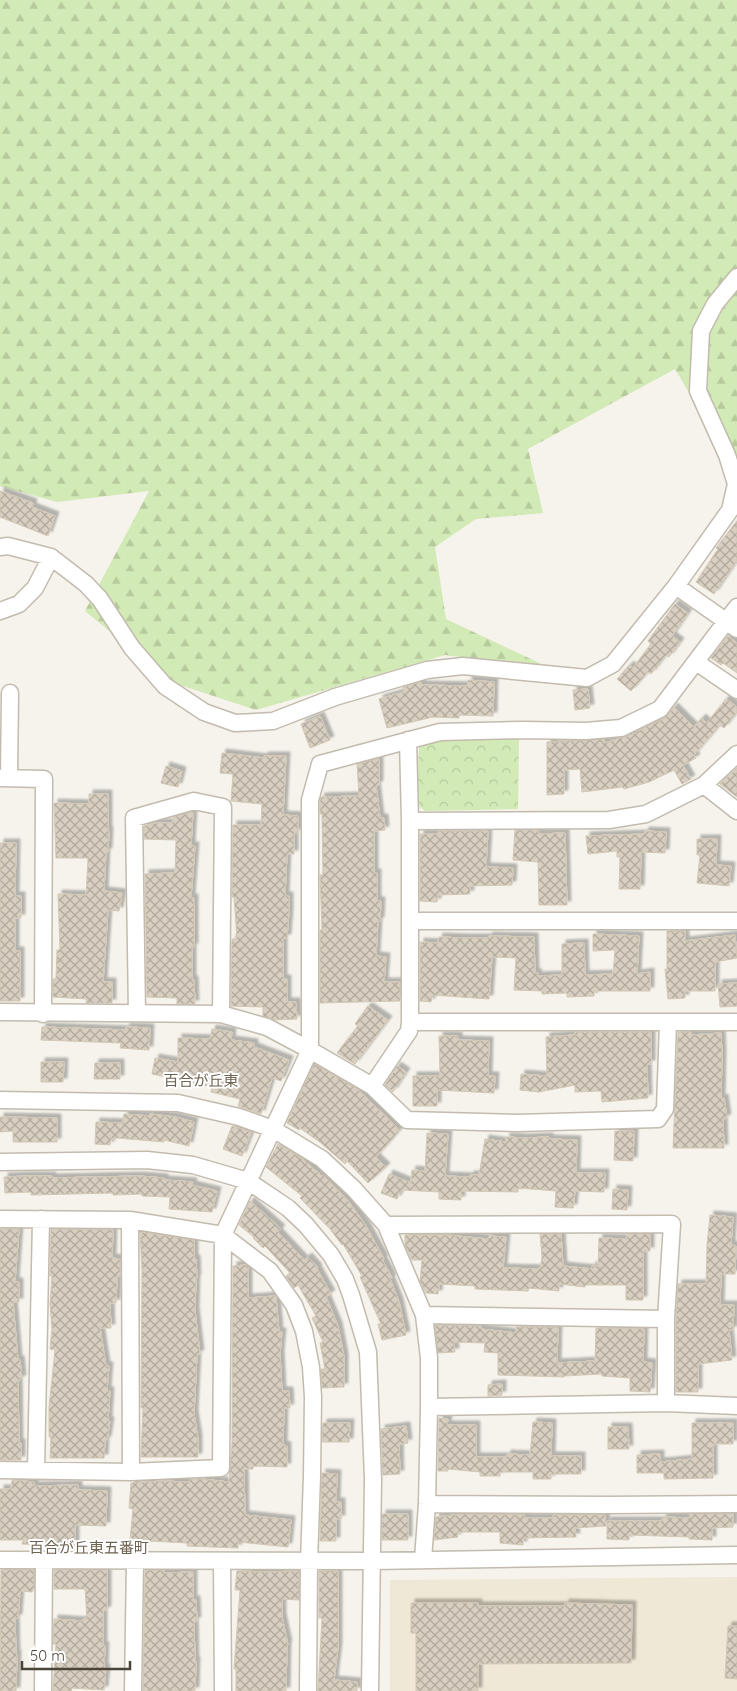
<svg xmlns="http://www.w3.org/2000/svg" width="737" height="1691" font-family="Quicksand,'Noto Sans JP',sans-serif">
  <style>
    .education { fill: #efe8d6 }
    .forest { fill: url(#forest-firs) }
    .park { fill: url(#park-crowns) }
    .building { fill: url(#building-cross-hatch); stroke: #d3c7b4; filter: url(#shadow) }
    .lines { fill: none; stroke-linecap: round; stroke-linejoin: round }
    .street-casing { stroke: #c2bbae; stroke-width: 19 }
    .street { stroke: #fff; stroke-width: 16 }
    .labels { text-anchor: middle; stroke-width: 4; stroke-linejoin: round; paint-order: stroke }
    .quarter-label { font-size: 15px; fill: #6e6250; stroke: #fff }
  </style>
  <defs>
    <pattern id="forest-firs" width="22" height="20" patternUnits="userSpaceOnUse" patternTransform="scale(1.25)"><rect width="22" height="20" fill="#d2eab5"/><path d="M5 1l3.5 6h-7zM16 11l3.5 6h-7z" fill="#b6ca9c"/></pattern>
    <pattern id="park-crowns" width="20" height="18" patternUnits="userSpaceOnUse" patternTransform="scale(1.25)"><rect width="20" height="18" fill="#d2eab5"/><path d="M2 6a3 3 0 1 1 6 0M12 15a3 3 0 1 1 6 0" fill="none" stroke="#b6ca9c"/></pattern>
    <pattern id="building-cross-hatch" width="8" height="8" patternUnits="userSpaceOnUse" patternTransform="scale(1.25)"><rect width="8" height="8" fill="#d8cfc1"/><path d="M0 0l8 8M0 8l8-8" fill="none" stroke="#b1aa9e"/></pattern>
    <filter id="shadow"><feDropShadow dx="4" dy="-4" stdDeviation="1" flood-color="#0004"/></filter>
  </defs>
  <rect width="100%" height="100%" fill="#f6f3ec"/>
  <path class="education" d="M737 1577V1691H390V1580Z"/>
  <path class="forest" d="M0 0H737V474L675 369 528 449 543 513 476 519 435 547 446 619 552 669 445 655 256 710 171 682 85 611 149 491 57 502 0 486Z"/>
  <path class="park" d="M519 738 518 809 425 811 415 803 419 748 430 739Z"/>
  <path class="building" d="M0 491 33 503 32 507 55 516 48 536 0 517Z
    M737 521V560L714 594 696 582 718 549 716 548Z
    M675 604 688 613 672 636 680 642 669 657 666 655 651 674 648 672 631 691 617 679 630 665 633 668 651 644 648 641Z
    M728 636 737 643V673L723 663 721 665 711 658Z
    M468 680 494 682 493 716 459 715V718L433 717 387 728 379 699 404 692 403 687 421 682 422 685 468 686Z
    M588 689 590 708 575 710 573 690Z
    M726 699 737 707V712L724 728 720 725 694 755 696 758 683 765 691 779 682 784 674 770 649 782 624 789 623 787 582 792 580 769 564 770V794L547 795V742L604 739 605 743 637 733 636 732 665 718 674 707 694 727 702 718 707 723Z
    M320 716 330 740 310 748 301 724Z
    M222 753 264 758V756H286L283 815 298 816V833H294V854H287L285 896H289V912L287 938H283V979H287V1002H296L297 1019 275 1020 263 1016V1007L231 1006 232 939H237L234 897H232L233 825H261L262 804 231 801 233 774 220 773Z
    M376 759H379V785H376L380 818H384L385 830 374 831V873H377V901H381L380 921H378L376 956 386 957 384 982H400V1001L320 1003V930H322L320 875H323L322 814H320V801L321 797 359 796 357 764Z
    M166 766 182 771 178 787 161 783Z
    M737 768V797L720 784Z
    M89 794H108V831H109L108 852 106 851 104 891 122 893 119 911 108 910 103 982H112V1003H86L87 999 53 997V979H56L57 950H60L58 894 86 895 88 858H56L54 803 89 804Z
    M193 812 191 846H195L191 898H194V947H192V980H194L195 1004H177V998L147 997 145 874 175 873 176 840 144 839V826L155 823H173V817Z
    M515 830H539V834L565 833 567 905H539L538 862 513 860Z
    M438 831H488L486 867 513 868 512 885 470 886V894L438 895 437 902 420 901V834H438Z
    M645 831 666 832 665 853 641 852 640 889H619L620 857H617V851L588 854 586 836 645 834Z
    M697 839H717L716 865 731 866 729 886 697 883 700 855H697Z
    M0 843H16L15 896H21V918H15V951H20V1001H0Z
    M667 931H685V941L735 935 737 958 715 962V991H685V998L668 999 665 969H667Z
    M593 934 639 936 637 974 650 972V991H594V996L567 997V993L542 994V991L514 990 516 958 492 957 489 999 432 995 431 1002 420 1001V942L438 943 439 937 464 938H489V936L534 937 535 973H538L537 976 562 975V944L584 943 585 975 613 974 615 950 593 951Z
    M737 983V1006L720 1007 718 984Z
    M368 1006 388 1020 355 1064 337 1053 358 1026 355 1024Z
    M42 1027 126 1030V1027L150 1028 149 1050 120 1048 121 1043 41 1040Z
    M212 1029 232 1032 231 1040 254 1043V1047L289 1060 281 1081 272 1078 261 1114 238 1106 240 1099 211 1092 212 1087 152 1074 155 1058 178 1062V1038L210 1039Z
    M575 1032H651V1064H647L648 1098 602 1102 601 1091 575 1092V1085L539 1092 520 1090 521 1074 547 1076 546 1037 575 1035Z
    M678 1032H691V1035L721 1033 722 1054 721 1099 724 1098 727 1118 723 1119 724 1148H673Z
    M439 1036H458V1040L489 1041 488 1076H495L494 1093 437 1090V1106H413V1076H440Z
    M41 1062H64L63 1082H41Z
    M95 1063H120V1079H94Z
    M314 1064 356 1088 400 1130 376 1157 386 1167 368 1183 347 1161 345 1164 321 1143 300 1128 299 1130 287 1123Z
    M397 1066 406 1072 393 1092 385 1085Z
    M124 1114 150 1116V1114L175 1117 194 1122 189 1146 164 1140V1142L117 1138 111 1139 110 1145 95 1144 96 1122 123 1123Z
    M0 1117 57 1118V1142H13V1131L0 1132Z
    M232 1126 251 1132 242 1156 223 1149Z
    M615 1131H634L633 1161 614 1160Z
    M427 1133 448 1134 445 1176 470 1177V1175H479L485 1139 506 1142V1137L524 1138 549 1137V1139L577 1140 576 1173H605L604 1192 575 1191 573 1208 555 1207 556 1191 518 1188V1192L461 1191V1200L439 1199V1192L401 1190 397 1199 381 1193 389 1174 411 1183 412 1170 425 1171Z
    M278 1144 301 1158 322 1176 323 1175 349 1202 366 1226 384 1259H382L392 1278 390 1279 399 1302 406 1335 382 1340 378 1324H381L360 1277 362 1276 343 1244 342 1245 330 1229 300 1198 302 1196 266 1167Z
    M28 1176H52V1178L139 1176 164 1178V1180L193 1182 192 1185 217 1191 212 1212 169 1209 170 1197 142 1196V1194L113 1195V1193L31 1195V1192L5 1193 4 1177Z
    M613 1189 628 1190 627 1210 612 1209Z
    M250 1201 281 1229 278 1232 304 1260 308 1257 318 1268 317 1269 331 1294 326 1297 338 1326 344 1357V1387L322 1388 321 1369H325L320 1343 323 1342 312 1318 316 1316 298 1285 294 1288 286 1276 290 1273 265 1246 263 1248 253 1238 254 1237 239 1225Z
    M710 1215 733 1217 731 1245 736 1246 735 1274H721L720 1305H734L733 1330H729L732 1360 698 1364V1392H676V1319L678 1284H706L707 1245Z
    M0 1229H19L15 1282H19V1302H13L18 1360H20L22 1379 18 1380 19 1443H21V1460H0Z
    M51 1229 113 1230 112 1258 120 1259V1276H117L116 1303H110L111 1328H100L106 1366H109L107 1391H110L108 1421H110L107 1440H105L104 1458H50L51 1437H49V1407L55 1350 50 1349 52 1329 50 1304 52 1276H50Z
    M140 1232 194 1240V1259H196L197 1278H196L195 1311 200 1354H197L194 1414 198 1439V1457H141L143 1408H141L142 1271Z
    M540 1234H561L563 1266 592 1269V1266H598L599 1238 627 1239V1234H650V1251H643V1300H626V1285H585V1287L559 1284V1291L529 1288 528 1291 475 1289V1286L439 1284 438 1294 426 1293 420 1281 422 1260H412L405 1245V1235H447L488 1239 489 1236 506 1237 503 1268 540 1269 542 1257Z
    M246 1265 248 1267V1298L275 1296 276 1297 279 1332H282L280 1354 282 1391H289L290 1408H284L283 1445 287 1446V1467L253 1466V1469H244L245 1515 291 1520 288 1547 238 1542V1548L187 1546V1543L130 1540 133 1509 129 1508 131 1483 162 1481 189 1482 190 1479H202L229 1482 232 1445 233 1266Z
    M435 1325 481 1326V1329L516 1333V1327H558L557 1363 595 1361 596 1328 644 1329 643 1362 652 1363 650 1392 630 1391V1378L602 1376V1374L564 1376V1377L498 1375V1353L484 1352 485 1343 454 1342 455 1352 438 1353Z
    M502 1384V1395L488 1396V1385Z
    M439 1418 448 1419 447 1425H476V1457H507V1454L530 1455 533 1422 552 1423 551 1456H581V1474H551V1479H533V1472H500V1476H480V1472L448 1469V1471H438Z
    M323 1423H350L349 1442H322Z
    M692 1423H733V1444H713V1478L664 1479V1473H637V1455L660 1454V1462L692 1459Z
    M406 1426 408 1443 399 1444 400 1474 383 1475 381 1429Z
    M608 1427H628L629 1449H608Z
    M322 1473 337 1474 336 1502H341V1519H336V1541H320Z
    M12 1480 34 1482V1486L78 1485V1490L107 1491 106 1526 75 1525V1550H50V1545L22 1544 23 1540H0V1489H11Z
    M382 1514H408V1540H382Z
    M464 1514 525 1515 524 1518H553V1515H605L606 1526 575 1528 576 1537 523 1538V1545L500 1543V1532H457L458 1537 434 1540 436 1517Z
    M690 1514H733V1527L712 1528V1540L689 1539V1537L629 1535V1540L607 1539V1521H662L663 1517 690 1518Z
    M1 1570H34V1589L32 1592 20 1591 18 1618H15L16 1654H17L16 1691H0Z
    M54 1570H107V1610L103 1611V1646H105L104 1668H106L104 1690 72 1688 71 1691H53L56 1644H53L54 1619 83 1621V1619H87L85 1589H54Z
    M145 1570H164V1573L193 1572V1600H196L197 1621H194L195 1661H196L195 1691H143Z
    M237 1571 267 1572 299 1571V1600L282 1599V1617L288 1645H287L286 1691H236V1669H234L240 1590H235Z
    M319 1571H338V1647L334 1680 357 1682V1691H318L322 1618H319Z
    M411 1603H478V1606H565V1603L632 1605 631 1663 478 1664V1691H416V1633H411Z
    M728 1626H737V1679L725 1678Z"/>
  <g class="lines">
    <g class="street-casing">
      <path id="street" d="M0 547 8 546 51 557 86 584 100 599 132 648 165 686 204 712 235 723 273 721 335 697 427 670 463 666 587 678 613 664 676 586 730 510 736 484 727 455 698 391 701 331 715 304 737 277
        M676 586 737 629
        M0 611 19 604 35 588 51 557
        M696 662 737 690
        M0 778 44 779 43 1014
        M9 778 10 693
        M704 785 737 811
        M410 821 609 820 646 814 704 785 737 754
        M410 921H737
        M0 1012 221 1014 267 1027 310 1050 372 1086 407 1120 517 1123 658 1119 665 1109 668 1023
        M137 1013 134 818 194 801 223 807 221 1014
        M410 1022H737
        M372 1086 409 1031 410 1022V821L408 740
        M0 1100 178 1103 239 1117 273 1129 322 1159 354 1189 386 1225 424 1315 429 1358V1407L427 1504 423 1560
        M0 1162 147 1160 193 1165 248 1181 288 1208 306 1225 331 1255 345 1279 351 1295 368 1352 373 1479 370 1691
        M0 1219 130 1220 223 1235 270 1271 294 1305 304 1331 311 1367 313 1397 312 1476 309 1562 308 1691
        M130 1220 131 1472
        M386 1225 672 1224 666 1319V1403
        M424 1315 666 1319
        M429 1407 666 1403 737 1406
        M0 1470 131 1472 221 1468 223 1235 310 1050V800L320 764 440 732 523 730 586 731 621 728 660 709 737 607
        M36 1471 41 1219
        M427 1504 607 1505 737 1504
        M0 1560 371 1561 737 1555
        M222 1561 223 1691
        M43 1691 44 1561
        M133 1691 135 1561"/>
    </g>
    <use href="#street" class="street"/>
  </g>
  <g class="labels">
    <g class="quarter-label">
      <text x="201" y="1086">百合が丘東</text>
      <text x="89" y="1553">百合が丘東五番町</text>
    </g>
  </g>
  <path d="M22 1661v8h108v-8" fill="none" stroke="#4b4439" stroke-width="2.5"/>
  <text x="30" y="1661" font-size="15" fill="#4b4439" stroke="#ffffff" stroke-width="4" paint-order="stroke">50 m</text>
</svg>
